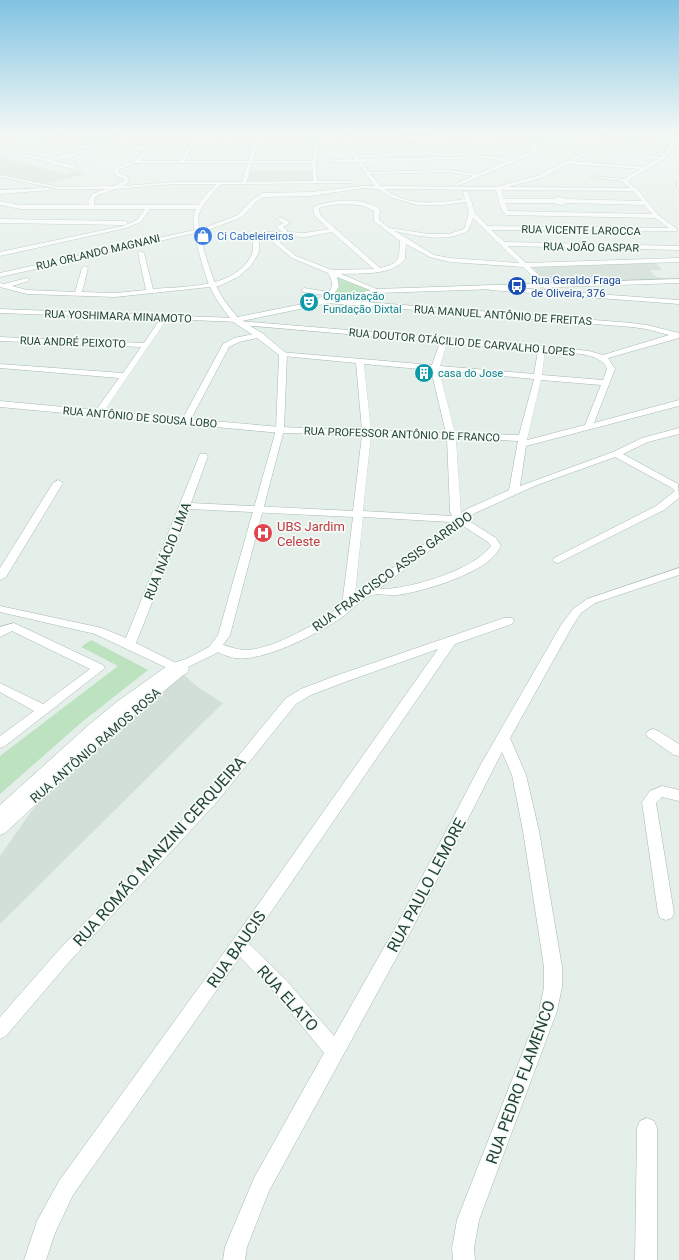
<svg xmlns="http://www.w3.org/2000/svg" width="679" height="1260" font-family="Roboto,sans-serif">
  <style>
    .built { fill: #d2dfd7 }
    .green { fill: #bce2c0 }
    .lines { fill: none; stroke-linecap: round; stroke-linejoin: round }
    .minor-casing { stroke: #a6b8af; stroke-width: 1 }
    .tertiary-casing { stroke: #a6b8af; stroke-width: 1 }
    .secondary-casing { stroke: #a2bcaf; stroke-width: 1 }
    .minor { fill: #fff; fill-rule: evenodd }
    .tertiary { fill: #fff; fill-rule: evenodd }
    .secondary { fill: #fff; fill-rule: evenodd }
    .labels { text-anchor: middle; stroke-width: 3.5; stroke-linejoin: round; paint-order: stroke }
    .far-street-label { font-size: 11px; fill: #214335; stroke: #f6fbf8 }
    .far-shop-label { font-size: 11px; fill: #366cbe; stroke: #f6fbf8; text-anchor: start }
    .far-transit-label { font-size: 11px; fill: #164399; stroke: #f6fbf8; text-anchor: start }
    .far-culture-label { font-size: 11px; fill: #0d838f; stroke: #f6fbf8; text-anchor: start }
    .health-label { font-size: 13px; fill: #be3a42; stroke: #f6fbf8; text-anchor: start }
    .street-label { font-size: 13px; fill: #214335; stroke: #f6fbf8 }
    .near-street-label { font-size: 16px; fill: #214335; stroke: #f6fbf8 }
  </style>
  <rect width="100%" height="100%" fill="#e5efe9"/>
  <path class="built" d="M0 157 66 174 76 171 85 174 48 184 0 174Z
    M251 170H312L313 181H247Z
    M655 262 662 270H650L656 277 669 279 670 281 550 285 531 266Z
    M183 674 199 688 223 703 0 924V856L42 796Z"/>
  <path class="green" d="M336 275 371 291 326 299 336 291 339 285Z
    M91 640 148 670 82 722 0 794V756L118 666 81 647Z"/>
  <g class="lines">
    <g class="minor-casing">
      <path id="minor" d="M72 132H79L53 141 113 144 111 145 43 142Z
        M137 132H141L137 138 122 143 137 145 147 149 146 154 140 161H180L196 132H200L185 161H312L314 146 256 145 254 144 257 132H261L258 143 316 144 318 145 316 162 317 181H351L353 182 351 183 244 184 242 183 244 182 313 181 312 163H134L118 170 119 173 128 177 129 181 123 186 174 182H220L222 183 220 184H174L115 189 96 196 94 201V205H200L203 207 200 209H150L141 222 126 228 0 256V252L123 226 137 220 145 209H21L0 205V201L21 205H89L88 201 92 194 106 189H59L0 177V175L59 187 114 186 124 181V179L115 175 114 169C123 163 140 162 143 151L114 143 134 136Z
        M338 132C363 132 386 141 411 144 443 148 476 145 509 144L507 142 519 138 521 136 520 132H524L525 136 522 140 509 144H537L535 153 457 186 453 185 473 176 449 172 370 174 381 186 496 187 537 176 593 148 665 153 674 132H678L672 148 666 158 627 181 639 191 658 215 677 229V231L491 230 505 242 679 246V250L508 246 526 263 679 258V262L530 267 556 291 679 300V304L490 290 487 288 488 287 547 290 523 267 450 262 430 257 406 244 405 259C393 276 360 273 341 274L379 290V292H375L337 277 339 287 333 295 327 299 632 323 647 325 679 333V338L608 358 615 369 594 423 679 400V406L526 446 520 486 613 452 642 438 679 428V434L648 442 623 454 678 484 679 498 664 510 558 563 554 562 553 560 554 558 656 506 675 491 672 488 615 457 537 485 475 513 466 519 496 538 501 546C499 549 497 553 494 556 477 575 422 592 397 595 389 596 376 592 370 596 359 601 351 611 341 618 317 634 264 662 235 658 227 657 219 652 212 650L210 647 212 644C222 642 235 651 248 650 275 648 321 622 342 605L353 517 189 509 136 643 186 668 188 671 186 674 182 675 95 634 0 612V606L102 628 126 638 200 454H206L208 456 191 503 353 511 362 435 280 433 0 407V401L96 410 119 378 0 368V364L123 373 141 347 0 341V337L144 343 160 319 0 313V309L236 318H239V321L542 346 589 351 603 355 669 335 646 329 632 327 326 303 323 301 317 304 314 302 315 301 324 295 304 292 301 290 304 288 329 292C334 286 332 280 328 273L292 258 264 235 259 238V252L251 266 238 277 219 286 115 297 27 294 0 287V283L4 284 27 278 30 280 29 281 12 286 27 290 75 292 82 268 85 266 88 268 82 292 115 293 146 290 138 253 141 251 144 253 153 289C185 286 236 289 252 254 254 248 252 241 254 236L265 232H282L276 227 283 223 278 220V218H282L290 223 283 227 287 230V232L305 233 329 229 316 217 313 211 315 206C333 200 364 196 380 210L379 220 389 228 429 234H449L464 229 469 213 466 202 443 205H418L393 198 378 189 363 188 311 196 264 197 256 202 242 217 208 230 0 277V273L204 228 238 215 252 200 263 193 311 192 363 186H375L357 162H330L332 160 355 159ZM343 133 408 146 427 148 532 146 531 151 509 161 497 157 487 156 359 159ZM594 150 663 155 644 167 573 161ZM487 158 505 162 478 174 449 170 368 172 361 162ZM568 164 640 169 624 179 593 176 591 177 622 181 630 188 507 187 541 178ZM385 189 496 190C498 197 500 210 506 215L655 218 669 228 488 226 475 213 468 191 463 192 465 199C439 203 407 207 385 189ZM501 190 633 191 642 201 568 199 559 197 552 199H504ZM505 203H552L561 205 568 203 644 205 652 214 508 211ZM348 204 364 206 374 211V221L400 241C399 260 400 263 380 268L320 215 319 208 330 205ZM473 218 519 263 450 258 434 255 395 231C419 236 445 243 468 231ZM332 232 374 269 332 270 296 256 271 235 305 237ZM167 319 238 322V325H241L440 342 432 365 280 352V356H283L356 363 362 430 280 427 191 419 229 347 239 342 262 337V333H259L234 338 223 344 183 418 104 411ZM447 343 538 351 534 374 440 366ZM545 351C562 353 602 351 607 369L603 380 542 375ZM364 364 431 370 446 433 371 430ZM439 370 534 379 519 435 455 433ZM541 380 601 385 585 425 527 440ZM371 436 447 438 450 511 452 516 363 511ZM456 438 518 441 509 490 467 509 461 513ZM363 517 450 522 438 534 355 596ZM460 524 488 542 491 546C474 570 408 590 379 589L446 538Z
        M472 132H478C464 141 411 143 397 136L399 135 450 137Z
        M575 132H579C586 144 596 139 605 144L603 145C591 144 581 144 575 132Z
        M595 132H603L659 147 657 148Z
        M0 141 22 146V147L20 148 0 143Z
        M97 147 99 149 53 161 70 165 98 158 100 159 74 166 75 168 73 169 5 151 7 150 48 159Z
        M677 182H679V188L677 187Z
        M47 188H49V190L0 194V190Z
        M0 219 125 221 128 223 125 225 0 223Z
        M58 480 63 483 6 577 0 580V568L53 483Z
        M679 568V575L595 603 581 613 573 625 510 738 526 775 539 831 562 967V987L557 1011 479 1220 474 1248 475 1260H453L452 1248 457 1220 539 1011 544 987V967L523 831 512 775 502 752 411 931 269 1191 247 1247 245 1260H223L225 1247 254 1178 324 1053 275 993 240 957 73 1195 55 1233 46 1260H24L37 1221 59 1181 233 940 438 649 345 682 311 695 296 704 216 803 69 962 6 1036 0 1039V1017L57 952 206 795 286 698 301 689 335 676 504 618H512L514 621 512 624 455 644 249 944 287 981 334 1036 399 921 481 764 561 625 573 609 587 599Z
        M14 623 103 665 105 668 5 746 0 748V736L34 711 0 692V683L43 704 90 669 12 631 0 637V627Z
        M653 729 658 731 679 744V756L674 755 648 737 646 734 648 731Z
        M662 786 679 790V801L662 797 656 803 674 913 672 918 666 920 660 918 658 913 642 802 650 791Z
        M647 1118 654 1121 657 1128V1260H635L637 1128 640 1121Z"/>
    </g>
    <g class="tertiary-casing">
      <path id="tertiary" d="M97 132H112L193 142 258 143 246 184H221C214 193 203 202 199 214 195 227 212 280 220 293 225 303 233 311 240 320L239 322H233L230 318C223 309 216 300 211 289 205 276 190 227 194 214 198 201 210 191 218 182H242L253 145 193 144Z"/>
    </g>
    <g class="secondary-casing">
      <path id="secondary" d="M679 279V283L377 293 242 321 262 333 287 354 284 430 230 635 217 653 188 667 189 669 187 672C124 723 65 777 5 833L0 835V805L91 723 118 701 170 664 186 659 209 647 218 635 276 430 279 355 256 337 233 322V318L377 289Z"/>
    </g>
    <use href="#minor" class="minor"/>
    <use href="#tertiary" class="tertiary"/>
    <use href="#secondary" class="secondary"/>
  </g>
  <linearGradient id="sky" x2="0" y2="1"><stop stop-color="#81c3e2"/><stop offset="0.43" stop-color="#f3f8f5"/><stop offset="1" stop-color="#f3f8f5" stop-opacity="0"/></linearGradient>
  <rect width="679" height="309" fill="url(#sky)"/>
  <defs>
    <g id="shop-disc" transform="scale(1)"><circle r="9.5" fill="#3f7fe0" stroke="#f6fbf8"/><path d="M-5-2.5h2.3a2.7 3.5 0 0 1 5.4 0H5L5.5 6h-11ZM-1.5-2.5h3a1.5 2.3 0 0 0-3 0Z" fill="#fff"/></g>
    <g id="bus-disc" transform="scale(1)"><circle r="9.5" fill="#1a4fb4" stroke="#f6fbf8"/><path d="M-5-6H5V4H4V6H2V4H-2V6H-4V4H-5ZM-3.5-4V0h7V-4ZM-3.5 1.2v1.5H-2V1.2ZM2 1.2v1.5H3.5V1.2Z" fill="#fff"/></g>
    <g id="theatre-disc" transform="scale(1)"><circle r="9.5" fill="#0f9aa8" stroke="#f6fbf8"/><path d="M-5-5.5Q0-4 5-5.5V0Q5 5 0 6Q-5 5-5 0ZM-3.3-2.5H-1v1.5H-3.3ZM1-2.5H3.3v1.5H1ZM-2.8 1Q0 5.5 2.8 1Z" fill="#fff"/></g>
    <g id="building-disc" transform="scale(1)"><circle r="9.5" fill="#0f9aa8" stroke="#f6fbf8"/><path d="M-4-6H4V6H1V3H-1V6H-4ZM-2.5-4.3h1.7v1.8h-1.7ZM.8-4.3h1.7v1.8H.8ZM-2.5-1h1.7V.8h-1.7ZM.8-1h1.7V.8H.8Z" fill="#fff"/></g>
    <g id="hospital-disc" transform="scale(1)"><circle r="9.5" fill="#e0444e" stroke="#f6fbf8"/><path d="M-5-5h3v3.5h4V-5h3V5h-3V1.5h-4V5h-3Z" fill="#fff"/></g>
  </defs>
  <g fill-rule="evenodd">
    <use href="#shop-disc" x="203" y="236"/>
    <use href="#bus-disc" x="517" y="286"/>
    <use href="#theatre-disc" x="309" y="302"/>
    <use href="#building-disc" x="424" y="373"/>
    <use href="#hospital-disc" x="263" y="533"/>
  </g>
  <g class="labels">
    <g class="far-street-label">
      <text transform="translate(581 230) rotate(1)" y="4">RUA VICENTE LAROCCA</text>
      <text transform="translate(591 247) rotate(1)" y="4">RUA JOÃO GASPAR</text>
      <text transform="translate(98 252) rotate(-13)" y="4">RUA ORLANDO MAGNANI</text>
      <text transform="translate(503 315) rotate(4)" y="4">RUA MANUEL ANTÔNIO DE FREITAS</text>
      <text transform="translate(118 316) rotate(2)" y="4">RUA YOSHIMARA MINAMOTO</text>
      <text transform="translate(73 342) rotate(2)" y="4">RUA ANDRÉ PEIXOTO</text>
      <text transform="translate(462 342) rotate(5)" y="4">RUA DOUTOR OTÁCILIO DE CARVALHO LOPES</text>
      <text transform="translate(140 417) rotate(5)" y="4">RUA ANTÔNIO DE SOUSA LOBO</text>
      <text transform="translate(402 434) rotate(2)" y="4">RUA PROFESSOR ANTÔNIO DE FRANCO</text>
    </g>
    <g class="far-shop-label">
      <text x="217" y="240">Ci Cabeleireiros</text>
    </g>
    <g class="far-transit-label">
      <text x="531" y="284">Rua Geraldo Fraga<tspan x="531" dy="13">de Oliveira, 376</tspan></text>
    </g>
    <g class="far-culture-label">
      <text x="323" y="300">Organização<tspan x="323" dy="13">Fundação Dixtal</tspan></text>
      <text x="438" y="377">casa do Jose</text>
    </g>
    <g class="health-label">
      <text x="277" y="531">UBS Jardim<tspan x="277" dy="15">Celeste</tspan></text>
    </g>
    <g class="street-label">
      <text transform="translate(167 551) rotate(-68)" y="5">RUA INÁCIO LIMA</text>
      <text transform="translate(392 571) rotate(-36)" y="5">RUA FRANCISCO ASSIS GARRIDO</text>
      <text transform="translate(95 745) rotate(-41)" y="5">RUA ANTÔNIO RAMOS ROSA</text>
    </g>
    <g class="near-street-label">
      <text transform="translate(159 851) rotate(-48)" y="6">RUA ROMÃO MANZINI CERQUEIRA</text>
      <text transform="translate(426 885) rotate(-62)" y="6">RUA PAULO LEMORE</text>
      <text transform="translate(236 949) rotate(-55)" y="6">RUA BAUCIS</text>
      <text transform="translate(288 998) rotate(48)" y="6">RUA ELATO</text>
      <text transform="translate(520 1082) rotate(-70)" y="6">RUA PEDRO FLAMENCO</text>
    </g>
  </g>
</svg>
